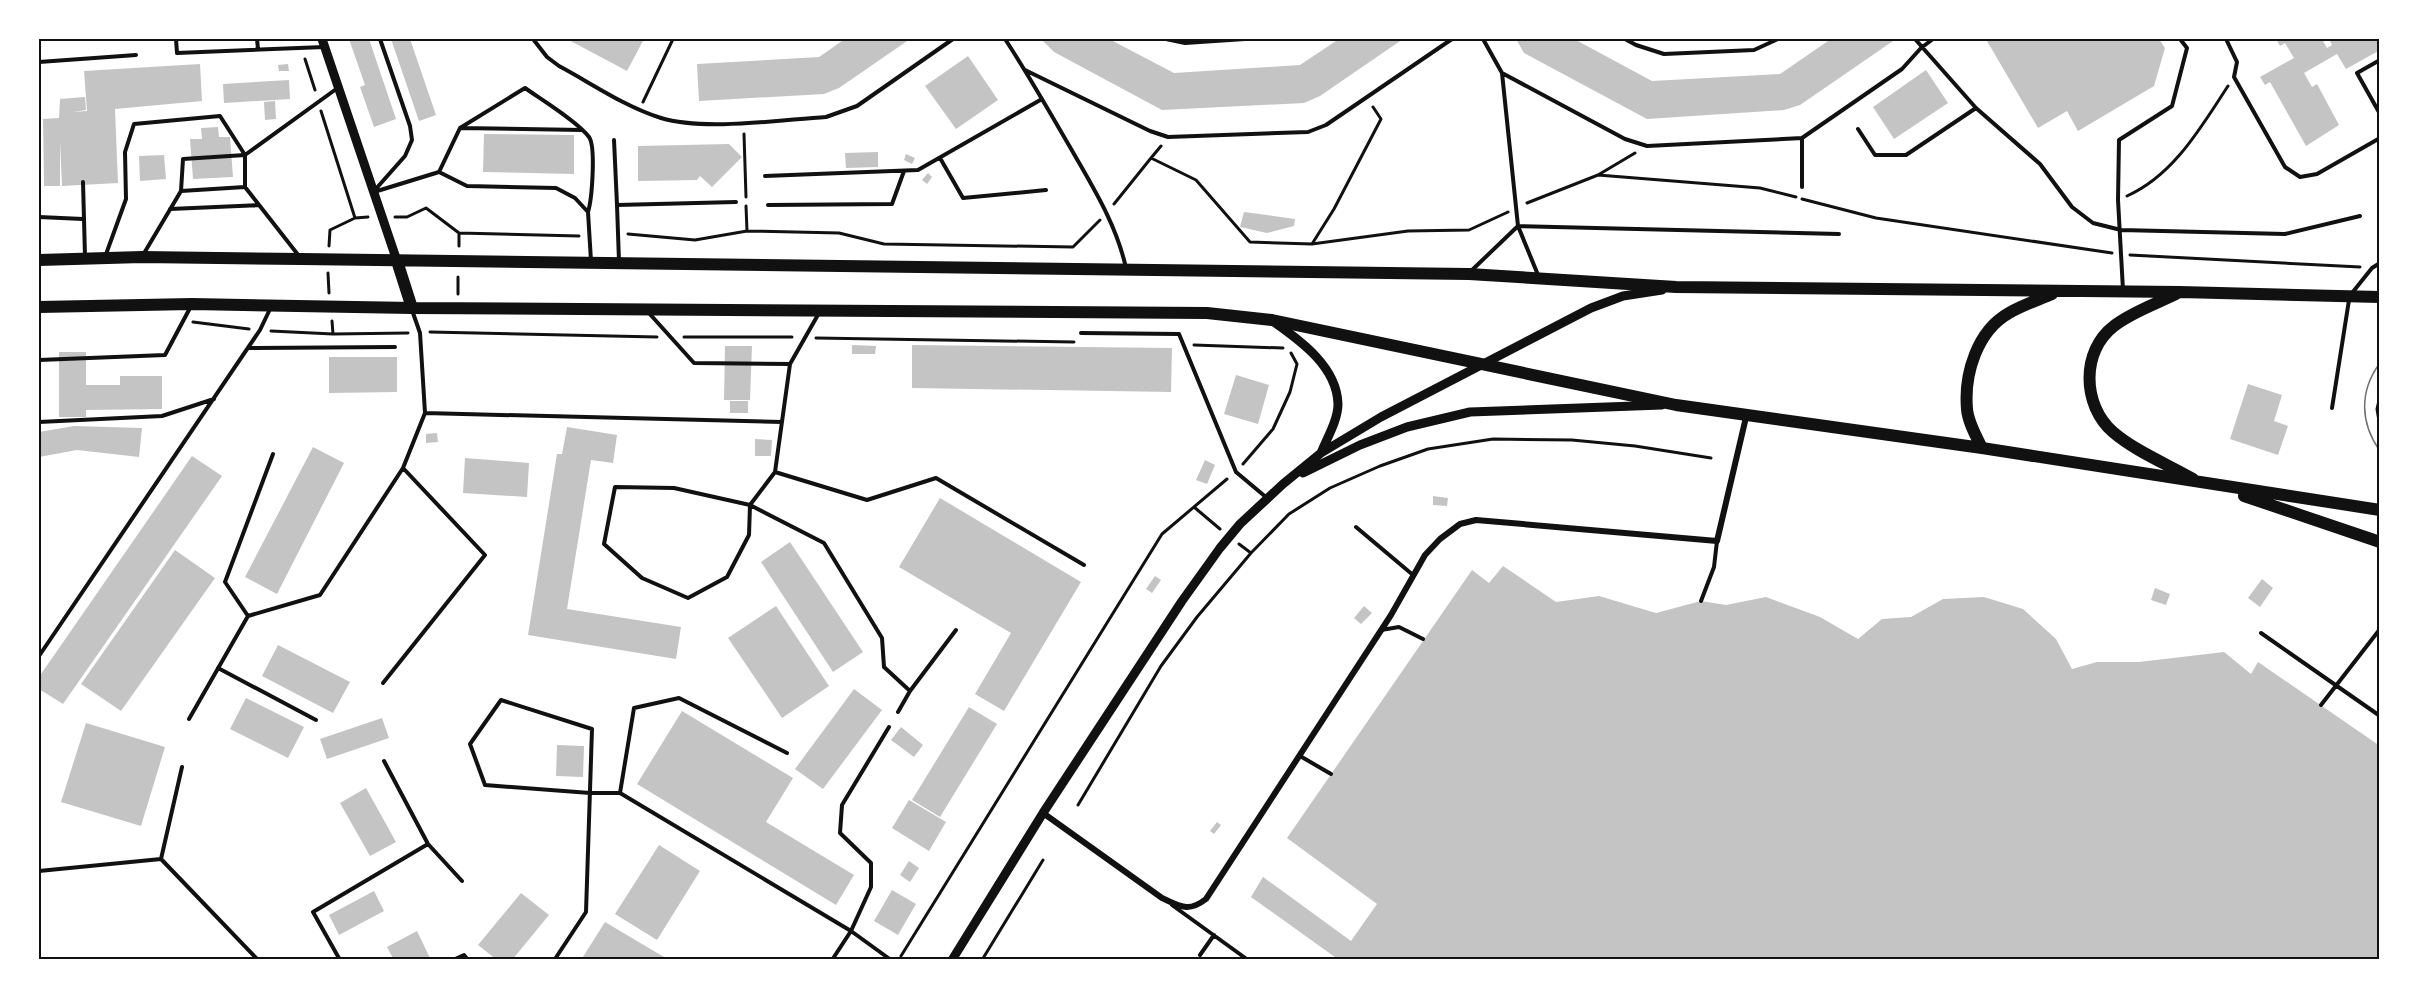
<svg xmlns="http://www.w3.org/2000/svg" width="2419" height="999" font-family="'DejaVu Sans',sans-serif">
  <style>
    .building { fill: #c4c4c4 }
    .lines { fill: none; stroke-linecap: round; stroke-linejoin: round }
    .path { stroke: #111; stroke-width: 3 }
    .service { stroke: #111; stroke-width: 4 }
    .minor { stroke: #111; stroke-width: 6 }
    .tertiary { stroke: #111; stroke-width: 9 }
    .primary { stroke: #111; stroke-width: 12 }
    .tram { stroke: #707070; stroke-width: 1.5 }
    .neatline { fill: none; stroke: #111; stroke-width: 2 }
  </style>
  <rect width="100%" height="100%" fill="#fff"/>
  <path class="building" d="M349 39H369L396 119 374 127 360 87 365 85Z
    M391 39H410L436 115 419 121Z
    M567 39H644L627 71Z
    M845 39H910L839 88 824 94 699 101 697 64 819 57Z
    M1041 39H1109L1174 73 1300 65 1339 39H1403L1320 96 1304 103 1162 110 1054 52Z
    M1516 39H1574L1652 81 1780 74 1831 39H1896L1800 105 1784 110 1647 119 1524 53Z
    M1991 39H2159L2165 48 2154 86 2078 131 2067 111 2038 128 1987 41Z
    M2276 39H2322L2327 48 2332 45 2329 39H2380V50L2346 69 2337 54 2304 73 2312 87 2317 84 2339 125 2306 146 2270 82 2265 85 2260 77 2294 58 2285 43 2280 46Z
    M968 56 998 100 956 129 925 86Z
    M200 64 202 101 115 109 118 183 62 186 60 141V186H44L43 119 59 118 60 99 85 97 86 110 73 112 87 111 84 71Z
    M288 64 289 71H279L278 65Z
    M1926 70 1948 103 1894 139 1873 107Z
    M289 80 290 99 224 103 223 84Z
    M275 101 276 119 265 120 264 102Z
    M218 127 219 137H230L233 177 193 179 190 139H202L201 128Z
    M484 134 574 135V174L483 172Z
    M729 144 742 157 712 187 700 176 697 180 638 181V146Z
    M878 152V167L846 168 845 153Z
    M906 154 915 158 912 164 904 160Z
    M164 155 166 179 140 181 139 156Z
    M928 173 932 177 927 184 922 180Z
    M1244 212 1295 219 1294 226 1267 233 1240 227Z
    M852 345 876 346 875 354H852Z
    M912 345 1172 348 1171 392 912 388Z
    M725 346H752L750 400H724Z
    M59 352H86V385H120V376H162V409L86 410V417H59Z
    M329 357H397V392L329 393Z
    M1236 375 1269 385 1258 424 1224 414Z
    M2248 384 2282 395 2274 421 2288 426 2278 455 2230 439Z
    M730 401H748V413H730Z
    M74 426 142 428 139 457 77 450 39 457V432Z
    M567 427 617 435 613 463 591 460 567 609 681 627 676 659 528 635 557 454H562Z
    M437 433 438 442 426 443V434Z
    M755 439 772 440 771 456H755Z
    M313 447 344 463 277 594 245 577Z
    M192 456 222 476 63 704 39 689V677Z
    M465 458 529 463 527 497 463 493Z
    M1205 460 1215 465 1207 484 1196 480Z
    M1433 496 1448 498 1447 506 1433 505Z
    M940 498 1081 582 1004 711 975 694 1011 633 899 567Z
    M790 542 863 652 833 672 761 562Z
    M175 550 215 578 121 711 81 684Z
    M1503 566 1556 602 1599 596 1656 613 1701 601 1726 605 1766 597 1820 617 1858 639 1882 619 1911 617 1943 599 1984 597 2023 609 2056 639 2072 669 2097 662H2139L2224 652 2251 674 2258 662 2380 746V960H1339L1251 897 1263 877 1351 941 1377 904 1287 838 1472 570 1489 583Z
    M1155 576 1161 580 1152 593 1146 589Z
    M2262 579 2273 588 2260 607 2248 598Z
    M2155 588 2170 594 2166 605 2151 600Z
    M776 606 829 686 782 718 728 638Z
    M1364 606 1372 613 1361 624 1354 618Z
    M278 645 350 682 333 713 262 676Z
    M854 689 882 710 823 789 795 769Z
    M246 698 304 727 288 758 230 729Z
    M969 707 997 724 940 817 912 800Z
    M682 711 793 778 766 822 854 875 836 905 637 784Z
    M382 718 389 738 327 759 320 739Z
    M86 723 165 747 141 826 61 802Z
    M901 727 923 745 914 757 891 740Z
    M557 745 584 746 583 777 556 776Z
    M366 788 396 842 370 856 340 803Z
    M909 800 946 822 929 851 892 828Z
    M1217 822 1221 825 1214 834 1210 831Z
    M659 845 700 871 657 940 615 914Z
    M909 861 919 868 910 882 900 875Z
    M892 890 916 904 898 935 874 921Z
    M374 891 384 911 339 935 329 915Z
    M521 893 549 915 512 960H497L478 945Z
    M605 922 669 960H581Z
    M417 931 430 958 426 960H394L387 947Z"/>
  <g class="lines">
    <path class="path" d="M305 59 315 90
      M643 102 673 39
      M321 111 355 218
      M744 134 746 197
      M1161 146 1151 158 1196 180 1250 242 1312 244 1408 231 1469 230 1508 212
      M1598 175 1760 188 1796 197
      M2127 196C2174 175 2201 127 2228 86
      M1802 199 1876 218 2112 253
      M1527 203 1598 175 1635 153
      M1114 204 1151 158
      M746 206 747 231
      M395 217H407L426 208 459 233 579 236
      M628 234 695 240 747 231 839 233 884 244 1073 247 1100 220
      M1312 244 1334 209 1381 119 1373 107
      M329 246 330 230 355 218 368 217
      M459 246V233
      M2130 255 2360 267
      M328 273 329 293
      M458 294V277
      M332 321 333 334
      M193 322 249 329
      M271 331 333 334 408 333
      M430 332 657 337
      M684 337H792
      M816 338 1074 342
      M1194 345 1283 348
      M2380 396 2377 409 2380 427
      M1243 464 1273 429 1290 392 1297 364 1291 353
      M1194 507 1220 529
      M1239 544 1251 553
      M1078 805 1161 666 1197 617 1251 553 1289 514 1330 488 1380 466 1428 449 1493 439 1572 440 1635 446 1711 458
      M901 956 1162 534 1227 479
      M982 960 1043 860"/>
    <path class="service" d="M176 39 177 53 324 47
      M257 39 258 49
      M533 39 547 57 559 66C591 83 625 107 661 118 704 131 779 120 826 117L857 106 953 39
      M1005 39C1028 74 1049 111 1070 147 1092 186 1116 223 1126 268
      M1166 39 1185 43 1245 39
      M1483 39 1502 73 1518 226 1839 234
      M1625 39 1636 45 1664 54 1754 50 1778 39
      M1915 39 1976 108 2040 164 2072 207 2093 223 2121 230 2285 234 2360 216
      M2226 39 2237 62 2234 77 2285 167 2300 177 2317 174 2380 138
      M2380 60 2357 73 2380 114
      M39 62 136 55
      M1025 70 1150 131 1168 137 1308 132 1326 125 1452 39
      M1502 73 1625 139 1647 146 1802 138 1902 69 1921 48 1933 39
      M461 128 582 130
      M1858 129 1875 155H1906L1976 108
      M614 140 617 205
      M940 158 963 198 1046 190
      M439 172 460 128 525 88C542 100 578 122 589 137 596 147 592 199 588 212
      M765 176 918 170 1042 99
      M83 182 85 256
      M1802 187V138
      M181 191 183 159 245 155 339 87
      M374 191 405 156 412 140 410 126 380 39
      M374 192 439 172 467 186 556 188 575 198 588 212 591 261
      M768 205 892 204 904 171
      M170 209 259 205
      M39 217 83 219
      M143 255 181 191 245 187 299 256
      M105 257 126 199 125 152 134 124 220 116 245 155V187
      M619 261 617 205 736 202
      M1471 271 1518 226 1538 275
      M2123 290 2118 200 2119 140 2172 106 2187 48 2180 39
      M2352 293 2372 268 2380 263
      M648 312 694 363 790 364
      M819 313 790 364 775 472 750 505 749 535 727 577 688 598 642 578 604 544 615 487 674 488 750 505 824 543 882 638 884 667 910 691
      M1081 333 1179 334 1236 472 1267 498
      M249 348 395 347
      M39 360 165 355 190 308
      M2332 408 2349 300
      M425 413 782 422
      M39 422 162 416 214 399
      M775 472 867 500 936 478 1084 565
      M1356 527 1413 575
      M1701 601 1714 567 1717 541
      M248 616 225 582 273 454
      M1381 630 1399 627 1423 639
      M2261 633 2380 716
      M39 656 260 330 271 307
      M218 668 316 720
      M383 683 485 555 403 468
      M2321 705 2380 629
      M898 712 910 691 956 630
      M189 719 248 616 320 595 403 468 425 413 420 333 412 310
      M787 753 679 698 634 708 620 793 851 931 891 960
      M1300 756 1331 774
      M384 761 428 844 462 881
      M182 767 161 859 258 960
      M39 871 161 859
      M1172 905 1248 960
      M1200 955 1214 935
      M555 959 586 912 592 729 501 700 470 744 485 785 590 793H620
      M340 960 313 912 428 844
      M453 960 464 955 468 960
      M832 960 851 931 871 887V863L840 833 842 805 889 727"/>
    <path class="minor" d="M1043 813 1162 898C1180 906 1188 913 1206 899L1391 615 1425 555 1440 539 1460 524 1476 520 1717 541 1747 413"/>
    <path class="tertiary" d="M322 39 397 261
      M1274 322C1301 341 1337 367 1338 404 1338 420 1327 438 1321 453
      M1303 473 1360 445 1407 427 1470 412 1662 405
      M952 960 1043 813 1182 601 1220 548 1240 524 1283 484 1321 453 1381 417 1591 308 1623 296 1662 290"/>
    <path class="primary" d="M39 260 142 257 301 259 1469 274 1676 287 2180 292 2380 297
      M397 261 412 308
      M2176 294C2156 304 2132 312 2114 326 2081 351 2082 405 2113 432 2135 451 2167 464 2193 479
      M39 307 192 304 412 308 1207 313 1272 320 1676 405 1982 448 2380 510
      M1982 448C1976 436 1968 422 1967 409 1964 374 1977 331 2009 313 2023 305 2038 300 2052 294
      M2244 496 2380 542"/>
    <path class="tram" d="M2380 363C2359 391 2360 423 2380 451"/>
  </g>
  <rect width="2419" height="999" fill="none" stroke="#ffffff" stroke-width="81"/>
  <rect x="40" y="40" width="2338" height="918" class="neatline"/>
</svg>
